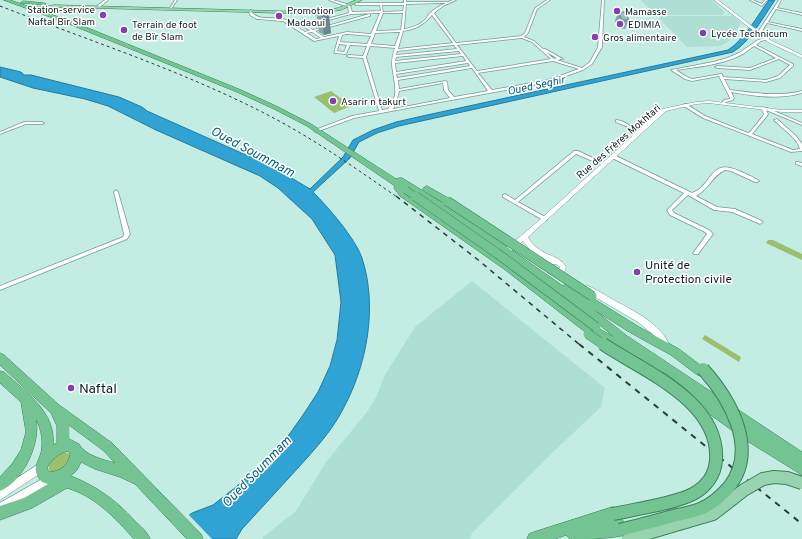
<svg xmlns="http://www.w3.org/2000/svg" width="802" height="539" font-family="Overpass,sans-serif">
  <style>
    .built { fill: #addfd4 }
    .green { fill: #9bc06d }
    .water { fill: #2fa3d3; stroke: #267b9c }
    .pier { fill: #c3ede3 }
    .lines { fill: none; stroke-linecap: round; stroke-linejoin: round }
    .minor-casing { stroke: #749b93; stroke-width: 1.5 }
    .tertiary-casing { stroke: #749b93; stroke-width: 1 }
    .primary-casing { stroke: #3a8158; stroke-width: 1 }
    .trunk-casing { stroke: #3a8158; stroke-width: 1 }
    .minor { fill: #fff; fill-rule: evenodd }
    .tertiary { fill: #fff; fill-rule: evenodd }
    .primary { fill: #97d3ae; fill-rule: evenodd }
    .trunk { fill: #74c493; fill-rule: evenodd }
    .rail-far2 { stroke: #2a3d39; stroke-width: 1; stroke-dasharray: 3 3; stroke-linecap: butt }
    .rail-far1 { stroke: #2a3d39; stroke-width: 1.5; stroke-dasharray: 5 5; stroke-linecap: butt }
    .rail { stroke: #2a3d39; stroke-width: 2; stroke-dasharray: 6 6; stroke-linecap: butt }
    .primary-bridge-casing { stroke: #3a8158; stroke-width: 14; stroke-linecap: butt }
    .trunk-bridge-far2-casing { stroke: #3a8158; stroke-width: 8; stroke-linecap: butt }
    .trunk-bridge-far1-casing { stroke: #3a8158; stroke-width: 10; stroke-linecap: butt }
    .trunk-bridge-casing { stroke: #3a8158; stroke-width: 14; stroke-linecap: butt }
    .primary-bridge { stroke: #97d3ae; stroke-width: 12 }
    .trunk-bridge-far2 { stroke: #74c493; stroke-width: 7 }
    .trunk-bridge-far1 { stroke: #74c493; stroke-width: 9 }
    .trunk-bridge { stroke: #74c493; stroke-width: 12 }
    .wall { fill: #82a5a9 }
    .shaded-wall { fill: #6a868a }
    .building { fill: #97c0c5; stroke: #6a868a }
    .poi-dot { fill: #8340b4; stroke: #fff; stroke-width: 1.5 }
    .labels { text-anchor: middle; stroke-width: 3; stroke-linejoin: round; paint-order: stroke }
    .far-poi-label { font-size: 10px; fill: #101f1c; stroke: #fff; text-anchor: start }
    .far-street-label { font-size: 10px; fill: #101f1c; stroke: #fff }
    .far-water-label { font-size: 11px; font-style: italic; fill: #005e7f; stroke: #fff }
    .poi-label { font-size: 12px; fill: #101f1c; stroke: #fff; text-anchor: start }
    .water-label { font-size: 13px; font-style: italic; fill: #005e7f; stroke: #fff }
    .near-poi-label { font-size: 14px; fill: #101f1c; stroke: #fff; text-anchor: start }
  </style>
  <rect width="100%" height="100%" fill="#c3ede3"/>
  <path class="built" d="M641 0H711L724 11 723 15H659L654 14Z
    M661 16H733L741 23 728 42 720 46 687 47 659 18Z
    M472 281 605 388 601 407 551 454 472 533 470 539H263V537L296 511 326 462 367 412 376 397 385 375 415 327Z"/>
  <path class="green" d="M331 91 351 106 334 113 314 97Z
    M768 240H773L802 254V260L766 243Z
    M705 335 741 357 739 362 702 339Z
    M62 452 68 453 70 457V461L62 470 51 472 49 470C47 460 55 456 62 452Z"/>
  <path class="water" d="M769 0H775C764 16 750 42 733 52L399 126 377 133 359 142 350 158 313 192C328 207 355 238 362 258 378 307 367 366 342 411 331 432 314 450 298 468 279 488 261 509 242 529L236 539H157L192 513 213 505 236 487 284 442 305 412 318 392 330 366 337 340 341 302 335 255 312 219 278 188 260 176 156 130 108 106 85 99 33 88 0 77V67L21 72 24 75H31L119 97 142 107 147 111 273 167 310 189 343 157 353 140 373 130 396 122 427 115 728 50C744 40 758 15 769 0Z"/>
  <path class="pier" d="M187 513 212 539H155L165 529Z"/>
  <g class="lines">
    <g class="minor-casing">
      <path id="minor" d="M105 0H108L100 7H98V5Z
        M175 0H177L172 8H170Z
        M329 0H333L350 5 352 12 381 11 380 5H355L356 3H404V0H406V2H448L453 0H456L443 6 434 13 456 43 521 36 525 33 535 8 547 0H550L537 9 528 33 524 37 534 41 543 49H545L563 59 557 60 582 68 590 62 598 47 602 0H604L602 47 592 64 583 70 549 82 354 118 316 132 314 131 315 130 352 116 379 111 363 58 349 57 347 56 349 55 363 56 367 46 350 45 346 54 334 53 339 36 314 41 283 21 257 19 250 15 249 11 251 10C256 23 276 15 286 20 292 23 299 28 305 32L310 30 304 27V25L349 13 348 7ZM446 3C439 6 434 9 429 14 427 16 427 18 425 20 419 25 411 28 404 29L406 4ZM382 5H404L403 11 383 12ZM380 13 371 34 347 32 324 37 315 31 370 16V14H369L313 30 307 26 351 14ZM383 13H403L401 30 376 31ZM432 15 453 43 398 49 403 31C417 29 423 25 432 15ZM312 32 321 38 316 39 307 33ZM400 32 395 46 371 44 375 33ZM347 34 371 36 367 44 340 42 342 35ZM522 38 532 42 551 59 477 71 457 45ZM339 44 347 45 344 52 337 51ZM454 45 457 49 396 55 397 51ZM370 46 395 48C392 56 391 63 393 72 394 80 396 87 395 95 394 100 391 105 388 109L382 110 366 57ZM459 51 461 54 395 61 396 57ZM546 52 557 58 554 59ZM463 56 466 61 396 72 395 63ZM553 61 579 69 548 80 492 90 478 73ZM468 63 470 66 397 78 396 74ZM472 68 488 91 454 97 448 90 447 82 445 81 399 89 398 80ZM443 83 444 90 450 98 393 109 396 103 399 91Z
        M750 0H753L762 4 765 0H767L762 6Z
        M779 0H781L777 8 802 13V15L776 9 768 22 802 29V31L767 23 761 33H759L758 32Z
        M768 37H769V39L761 41 756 45 793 64V66L780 78 766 82 724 79 730 90C754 93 778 97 802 91V93C778 100 755 96 731 92L734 98 733 100 726 102 724 104 722 103 724 100 730 99V98L719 76 692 81 685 79 671 70 713 62 727 58 739 53 758 40ZM754 46 776 58 750 68 717 66 715 67 717 68 750 70 779 59 790 65 778 76 766 80 723 77 722 74H721L692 79 687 77 676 70C697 67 721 65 741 55 745 53 749 49 754 46Z
        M684 104H686L705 116 748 133 750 132 763 116 764 114 761 108 762 107 767 108 802 123V125L766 110 768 114 767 116 752 134 793 150 800 149C797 137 782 129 774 120L777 119 796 136 802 144V151L791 152 703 118 684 106Z
        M616 120C626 121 632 127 638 135L636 136H635L628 127 616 122Z
        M24 122H42L44 123 42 124H26L0 134V132Z
        M574 151H578L606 164 604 165H602L576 154 518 202 547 218V220H543L503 197V195L505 194 515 200Z
        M610 155H614L692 193C713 186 709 157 739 171 746 174 754 177 759 181L757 182H755L731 171 725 170C713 175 708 190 696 196L717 207 735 209 762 221 763 222 760 224 758 223 732 212 714 210 688 195 672 210 674 213 709 230 713 234 698 254H694L693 253 694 252 707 234 705 232 670 215 667 210 684 193 610 157Z
        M796 162H798L802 163V166L796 164Z
        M116 190 118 192 130 234 127 239 0 290V286L123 237 124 234 114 192Z"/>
    </g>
    <g class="tertiary-casing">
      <path id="tertiary" d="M714 0H718L770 40 802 55V58L768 42Z
        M709 101 782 110H802V112H782L709 103 696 104 666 111 528 237C537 256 560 254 566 267L564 273 556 276 548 273 545 267 547 261 530 250 523 241 505 257H501L500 255 501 253 543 217 662 109 696 102ZM553 264H556L560 267 559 269 556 270 551 267Z
        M588 286C596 289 603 294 610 298 630 309 657 321 668 342L667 344 664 346 661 344 656 337 638 322 585 291 584 289 585 287Z
        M42 462 45 464 47 467 45 470 0 500V489Z
        M51 474 54 476 56 479 54 482 0 514V503Z"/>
    </g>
    <g class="primary-casing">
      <path id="primary" d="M356 0H362L341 10 315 14 55 7 28 9 26 8 55 5 315 12 338 8Z"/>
    </g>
    <g class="trunk-casing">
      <path id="trunk" d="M4 0H10L73 22 241 90 278 107 311 124 396 179 399 178H402L454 210 563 286 567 283 570 284 639 327 679 349 704 368 705 371 704 374 700 376 696 374 671 355 631 333 593 309 627 336 802 452V475L744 439 672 387 671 383 674 379 663 372 662 374 658 376 654 374 621 352 584 331 504 269 400 196 394 188 395 186 307 126 274 109 237 92 69 24ZM409 189C441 208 470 229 500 251 539 278 578 306 614 337L592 325 510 265 406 192H409Z
        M23 1 44 3 46 4 44 5 21 3Z
        M427 186 450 199 451 201 450 203H444L424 191 423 189Z
        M0 353 4 355 59 405 112 443 201 534 203 539H187L135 484 120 477 95 469 81 462 77 470 71 476C96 486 116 500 134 520 140 526 147 531 150 539H134C115 518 95 496 67 488L32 508 0 520V506L24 498 48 484 42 482C33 471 35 468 40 456 44 445 42 430 36 419 41 443 23 482 0 491V477L12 464 21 450 26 432 21 402 0 383V371L4 372C26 392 56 412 53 445L57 443V426L51 413 0 365ZM69 425 104 451 115 463C104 460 84 455 79 444L69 439ZM68 451 70 454C69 465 60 472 49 472L47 468C51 459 59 453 68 451Z
        M613 507 618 509 620 514 618 518 622 519 627 530 625 535C608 539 588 539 570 539L566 535 555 539H527L529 534 534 532Z"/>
    </g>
    <use href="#minor" class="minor"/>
    <use href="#tertiary" class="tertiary"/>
    <use href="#primary" class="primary"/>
    <use href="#trunk" class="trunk"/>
    <path class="rail-far2" d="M0 6C88 40 180 70 264 113 311 137 354 167 397 197"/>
    <path class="rail-far1" d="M396 196 477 259 580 345"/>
    <path class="rail" d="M579 344 802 524"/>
    <g class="primary-bridge-casing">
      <path id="primary-bridge" d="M628 539 713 514 744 490 763 479 774 477 787 478 802 483"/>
    </g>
    <g class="trunk-bridge-far2-casing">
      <path id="trunk-bridge-far2" d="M406 190 416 197"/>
    </g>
    <g class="trunk-bridge-far1-casing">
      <path id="trunk-bridge-far1" d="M415 196 498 254 596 327
        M447 201 592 296
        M588 334 604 345"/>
    </g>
    <g class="trunk-bridge-casing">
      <path id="trunk-bridge" d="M603 344C643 371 720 401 716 460 715 475 706 487 693 494 673 504 636 509 613 514
        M620 530C638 525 656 521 673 516 682 514 692 512 700 509 711 505 721 496 729 487 759 449 730 399 703 369"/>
    </g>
    <use href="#primary-bridge" class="primary-bridge"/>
    <use href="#trunk-bridge-far2" class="trunk-bridge-far2"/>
    <use href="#trunk-bridge-far1" class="trunk-bridge-far1"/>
    <use href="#trunk-bridge" class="trunk-bridge"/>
  </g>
  <path class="wall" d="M323 10 331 33 324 35 319 32 316 12Z
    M618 12 629 20 625 29 619 28 615 21Z"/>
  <path class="shaded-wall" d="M329 14 331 33 324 35 322 16Z"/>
  <path class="building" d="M323 10 329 14 322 16 316 12Z
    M618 12H625L629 20H622Z"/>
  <g class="poi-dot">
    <circle cx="617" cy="11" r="4"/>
    <circle cx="103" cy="15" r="4"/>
    <circle cx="279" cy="16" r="4"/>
    <circle cx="620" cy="24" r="4"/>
    <circle cx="124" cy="30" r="4"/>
    <circle cx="703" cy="33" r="4"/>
    <circle cx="595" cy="37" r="4"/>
    <circle cx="333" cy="101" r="4"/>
    <circle cx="637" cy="272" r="4"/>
    <circle cx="71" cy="388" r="4"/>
  </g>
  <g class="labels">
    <g class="far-poi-label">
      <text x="95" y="13" text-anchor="end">Station-service<tspan x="95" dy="12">Naftal Bïr Slam</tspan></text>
      <text x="287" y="14">Promotion<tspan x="287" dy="12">Madaoui</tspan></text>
      <text x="625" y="15">Mamasse</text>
      <text x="132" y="28">Terrain de foot<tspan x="132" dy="12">de Bïr Slam</tspan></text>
      <text x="628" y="28">EDIMIA</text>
      <text x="711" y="37">Lycée Technicum</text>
      <text x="603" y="41">Gros alimentaire</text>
      <text x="341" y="105">Asarir n takurt</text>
    </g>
    <g class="far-street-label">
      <text transform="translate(618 141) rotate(-41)" y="4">Rue des Frères Mokhtari</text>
    </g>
    <g class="far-water-label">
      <text transform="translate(536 85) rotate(-12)" y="4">Oued Seghir</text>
    </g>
    <g class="poi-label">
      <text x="645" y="269">Unité de<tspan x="645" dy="14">Protection civile</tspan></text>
    </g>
    <g class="water-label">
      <text transform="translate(253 151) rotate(28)" y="5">Oued Soummam</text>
      <text transform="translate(256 471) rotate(-46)" y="5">Oued Soummam</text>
    </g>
    <g class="near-poi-label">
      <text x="79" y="393">Naftal</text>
    </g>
  </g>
</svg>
